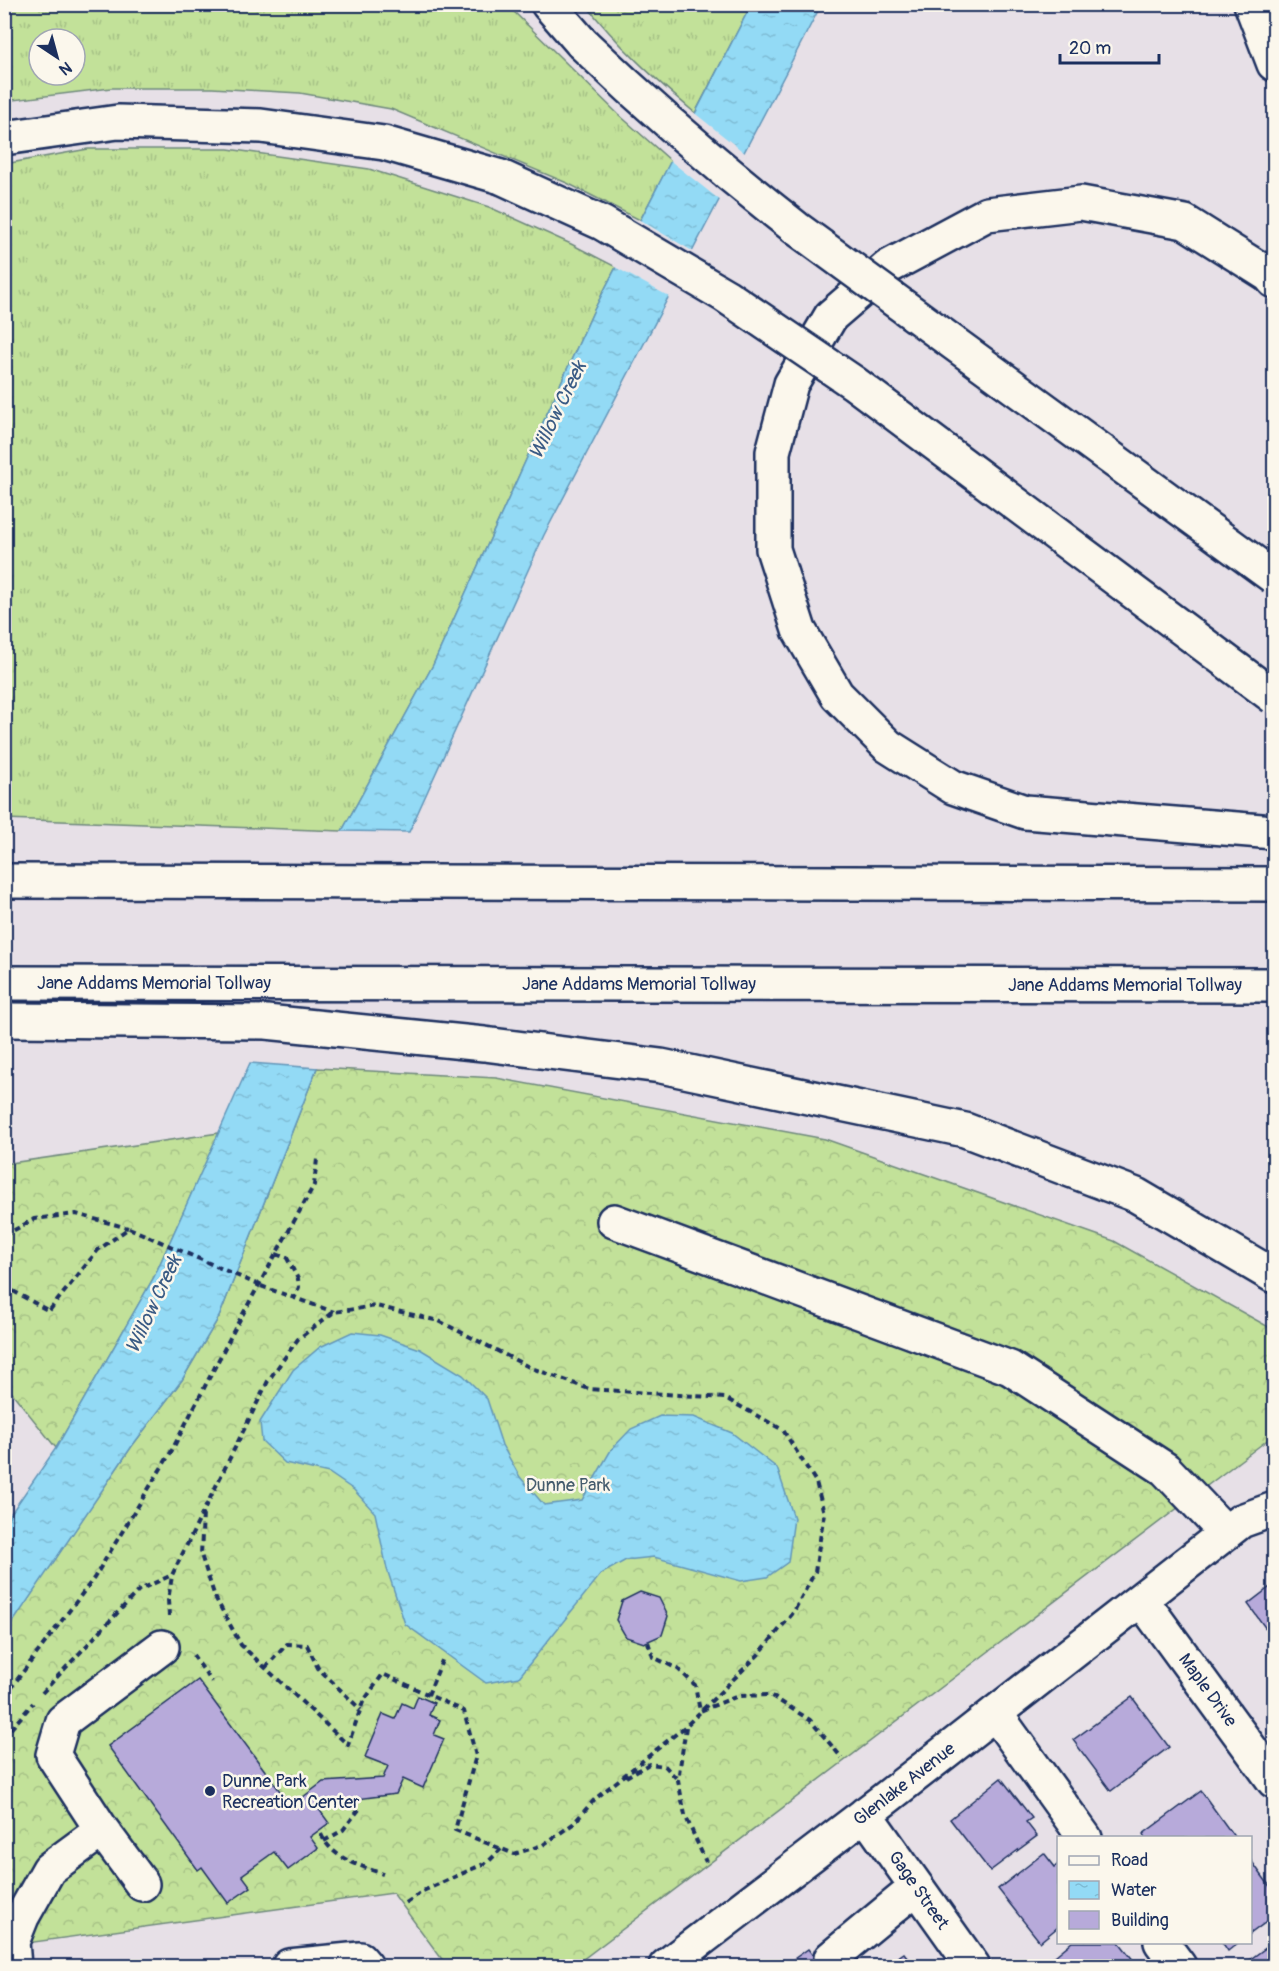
<svg xmlns="http://www.w3.org/2000/svg" width="1279" height="1971" font-family="Pangolin,sans-serif">
  <style>
    .grass { fill: url(#grass-tufts); stroke: #6e887c; stroke-width: 1.5; fill-rule: evenodd }
    .forest { fill: url(#forest-crowns); stroke: #6e887c; stroke-width: 1.5 }
    .water { fill: url(#water-ripples); stroke: #6396b9; stroke-width: 1.5 }
    .pier { fill: #e7e0e7 }
    .building { fill: #b7aada; stroke: #1b2f5e; stroke-width: 1.5 }
    .lines { fill: none; stroke-linecap: round; stroke-linejoin: round }
    .minor-casing { stroke: #1b2f5e; stroke-width: 38 }
    .highway-casing { stroke: #1b2f5e; stroke-width: 38 }
    .path { stroke: #1b2f5e; stroke-width: 4; stroke-dasharray: 6 4.5; stroke-linecap: butt }
    .minor { stroke: #fbf7ec; stroke-width: 33 }
    .highway { stroke: #fbf7ec; stroke-width: 33 }
    .highway-bridge-casing { stroke: #1b2f5e; stroke-width: 38; stroke-linecap: butt }
    .path-bridge { stroke: #1b2f5e; stroke-width: 4; stroke-dasharray: 6 4.5; stroke-linecap: butt }
    .highway-bridge { stroke: #fbf7ec; stroke-width: 33 }
    .poi-dot { fill: #1b2f5e; stroke: #fbf7ec; stroke-width: 2 }
    .labels { text-anchor: middle; stroke-width: 5; stroke-linejoin: round; paint-order: stroke }
    .street-label { font-size: 18px; fill: #1b2f5e; stroke: #fbf7ec }
    .park-label { font-size: 18px; fill: #455c6d; stroke: #fbf7ec }
    .poi-label { font-size: 18px; fill: #1b2f5e; stroke: #fbf7ec; text-anchor: start }
    .water-label { font-size: 20px; font-style: italic; fill: #395a84; stroke: #fbf7ec }
  </style>
  <defs>
    <pattern id="grass-tufts" width="24" height="20" patternUnits="userSpaceOnUse" patternTransform="scale(1.5)"><rect width="24" height="20" fill="#c2e199"/><path d="M3 7l-1-3M5 7V3M7 7l1-3M15 17l-1-3M17 17v-4M19 17l1-3" fill="none" stroke="#a6c186"/></pattern>
    <pattern id="forest-crowns" width="20" height="18" patternUnits="userSpaceOnUse" patternTransform="scale(1.5)"><rect width="20" height="18" fill="#c2e199"/><path d="M2 6a3 3 0 1 1 6 0M12 15a3 3 0 1 1 6 0" fill="none" stroke="#a6c186"/></pattern>
    <pattern id="water-ripples" width="26" height="14" patternUnits="userSpaceOnUse" patternTransform="scale(1.5)"><rect width="26" height="14" fill="#93daf5"/><path d="M2 4q2-2 4 0t4 0M15 11q2-2 4 0t4 0" fill="none" stroke="#7ebbd4"/></pattern>
  </defs>
  <rect width="100%" height="100%" fill="#e7e0e7"/>
  <filter id="ink" filterUnits="userSpaceOnUse"><feTurbulence type="fractalNoise" baseFrequency=".0167" numOctaves="2"/><feDisplacementMap in="SourceGraphic" scale="12" xChannelSelector="R" yChannelSelector="G"/><feConvolveMatrix kernelMatrix="1 2 1 2 8 2 1 2 1" color-interpolation-filters="sRGB"/></filter>
  <g filter="url(#ink)">
    <path class="grass" d="M4 5H507L618 114 671 161 640 220 567 183 391 109 300 93 212 88H111L5 101ZM39 39H75V75H39Z
      M586 5H751L695 113C656 80 617 45 586 5Z
      M88 149H228L369 169 489 207 571 244 616 267 593 312 433 665 342 831 5 819V164Z"/>
    <path class="forest" d="M317 1068 496 1078 825 1139 1114 1241 1274 1330V1435L574 1966H447L393 1893 5 1946 4 1634 132 1446 182 1380 219 1317Z
      M219 1133 154 1277 56 1448 5 1384 4 1164Z"/>
    <path class="water" d="M751 5H821L544 535 409 832 342 831 433 665 593 312Z
      M250 1063 317 1068 219 1317 182 1380 132 1446 5 1634V1522L56 1448 154 1277Z
      M352 1332 380 1335 420 1349 463 1375 487 1399 502 1445 520 1477 544 1505 582 1500 611 1450 631 1429 660 1416 694 1417 732 1433 777 1468 794 1518 788 1562 767 1577 741 1581 654 1557 626 1560 601 1574 519 1677 486 1683 405 1624 387 1569 375 1513 354 1490 329 1473 285 1463 262 1441 260 1422 293 1370 320 1347Z"/>
    <path class="pier" d="M692 111 746 154 721 201 668 159Z
      M638 219 694 252 670 297 613 266Z"/>
    <path class="building" d="M1274 1584V1640L1248 1604Z
      M640 1592 659 1598 668 1616 662 1635 644 1643 626 1637 616 1620 622 1601Z
      M198 1680 291 1806 323 1782 383 1778 388 1766 365 1757 383 1714 395 1719 402 1703 413 1708 418 1696 434 1703 429 1715 440 1720 434 1735 444 1739 423 1788 403 1779 396 1794 325 1803 318 1808 329 1823 310 1837 318 1848 288 1870 274 1852 242 1875 251 1887 228 1903 202 1867 198 1870 108 1746Z
      M1132 1697 1169 1747 1111 1791 1073 1740Z
      M1001 1778 1032 1818 1026 1822 1037 1836 990 1871 950 1819Z
      M1201 1791 1235 1838H1145L1143 1834Z
      M1044 1853 1055 1867 1058 1864V1927L1040 1942 998 1889Z
      M1250 1859 1274 1892V1916L1250 1934Z
      M1072 1942H1119L1138 1966H1055L1050 1960Z
      M1222 1942H1239L1228 1951Z
      M1274 1942V1966H1241Z
      M808 1949 821 1966H784Z
      M904 1953 914 1966H885Z"/>
    <g class="lines">
      <g class="minor-casing">
        <path id="minor" d="M614 1221 1010 1368 1165 1469 1226 1533
          M1141 1599 1274 1781
          M995 1713 1085 1838
          M865 1814 973 1966
          M142 1884 102 1830 53 1755 63 1721 162 1647
          M1161 1942 1179 1966
          M831 1958 917 1887
          M14 1966 12 1942 22 1917 49 1869 102 1830
          M289 1966 360 1959 366 1966
          M666 1966 881 1802 1241 1521 1274 1509"/>
      </g>
      <g class="highway-casing">
        <path id="highway" d="M548 4 582 43
          M1251 4 1274 64
          M4 138 118 122 261 126 384 143 501 177
          M1274 281 1269 275 1185 222 1081 203 987 214 888 267 831 316 791 384 773 452V549L799 630 837 695 888 746 953 787 1025 812 1274 832
          M4 881 1274 884
          M4 983 1274 985
          M4 1020 266 1022 484 1044 661 1066 965 1130 1136 1195 1274 1276"/>
      </g>
      <path class="path" d="M4 1233H9L34 1219 76 1214 128 1228
        M276 1254 287 1258 298 1279 299 1287 295 1297
        M4 1286 49 1311 98 1250 129 1228
        M261 1286 334 1312
        M169 1616 168 1600 172 1576
        M648 1642 653 1657 678 1669 695 1685 700 1711 738 1696 770 1695 810 1720 842 1758
        M193 1655 212 1682
        M265 1668 287 1644 307 1645 318 1668 361 1710
        M42 1693 139 1590 172 1575 268 1381 298 1339 334 1312 376 1306 439 1321 529 1367 589 1389 725 1398 783 1430 816 1482 824 1513 815 1572 793 1613 759 1654 686 1726 595 1799 573 1824 543 1845 514 1854 455 1830 476 1756 464 1711 383 1674 363 1702 348 1745 241 1645 215 1597 201 1555 203 1513
        M428 1695 443 1658
        M4 1697 94 1578 171 1452 233 1332 314 1185 317 1159
        M686 1727 678 1780 685 1815 706 1862
        M4 1737 33 1703
        M626 1777 649 1764 665 1766 677 1779
        M321 1834C332 1859 359 1865 383 1874
        M324 1841 343 1830 361 1807
        M406 1903 423 1891 488 1862 501 1849"/>
      <use href="#minor" class="minor"/>
      <use href="#highway" class="highway"/>
      <g class="highway-bridge-casing">
        <path id="highway-bridge" d="M582 43C651 109 722 170 796 228L1274 577
          M501 177 602 223 726 296 854 383 1274 697"/>
      </g>
      <path class="path-bridge" d="M129 1228 261 1286"/>
      <use href="#highway-bridge" class="highway-bridge"/>
    </g>
  </g>
  <circle class="poi-dot" cx="210" cy="1791" r="6"/>
  <g class="labels">
    <g class="street-label">
      <text x="154" y="989">Jane Addams Memorial Tollway</text>
      <text x="639" y="990">Jane Addams Memorial Tollway</text>
      <text x="1125" y="991">Jane Addams Memorial Tollway</text>
      <text transform="translate(1208 1690) rotate(54)" y="6">Maple Drive</text>
      <text transform="translate(904 1784) rotate(-38)" y="6">Glenlake Avenue</text>
      <text transform="translate(919 1890) rotate(55)" y="6">Gage Street</text>
    </g>
    <g class="park-label">
      <text x="568" y="1491">Dunne Park</text>
    </g>
    <g class="poi-label">
      <text x="222" y="1787">Dunne Park<tspan x="222" dy="21">Recreation Center</tspan></text>
    </g>
    <g class="water-label">
      <text transform="translate(557 410) rotate(-64)" y="7">Willow Creek</text>
      <text transform="translate(153 1304) rotate(-65)" y="7">Willow Creek</text>
    </g>
  </g>
  <rect width="1279" height="1971" fill="none" stroke="#fbf7ec" stroke-width="24"/>
  <rect x="12" y="12" width="1255" height="1947" fill="none" stroke="#1b2f5e" stroke-width="2" filter="url(#ink)"/>
  <rect x="1057" y="1836" width="195" height="108" fill="#fbf7ec" stroke="#a1a7b3" stroke-width="1.5"/>
  <rect x="1069" y="1856" width="30" height="9" fill="#fbf7ec" stroke="#a1a7b3" stroke-width="1.5"/>
  <text x="1111" y="1866" font-size="18" fill="#1b2f5e">Road</text>
  <rect x="1069" y="1881" width="30" height="18" fill="url(#water-ripples)" stroke="#a1a7b3" stroke-width="1.5"/>
  <text x="1111" y="1896" font-size="18" fill="#1b2f5e">Water</text>
  <rect x="1069" y="1911" width="30" height="18" fill="#b7aada" stroke="#a1a7b3" stroke-width="1.5"/>
  <text x="1111" y="1926" font-size="18" fill="#1b2f5e">Building</text>
  <g transform="translate(57 57) rotate(144)"><circle r="28" fill="#fbf7ec" stroke="#a1a7b3" stroke-width="1.5"/>
  <path d="M0-4.5L10 22L0 15L-10 22Z" fill="#1b2f5e"/>
  <text y="-9" font-size="16" font-weight="bold" text-anchor="middle" fill="#1b2f5e">N</text>
  </g>
  <path d="M1060 54v9h99v-9" fill="none" stroke="#1b2f5e" stroke-width="3"/>
  <text x="1069" y="54" font-size="18" fill="#1b2f5e" stroke="#fbf7ec" stroke-width="4.5" paint-order="stroke">20 m</text>
</svg>
